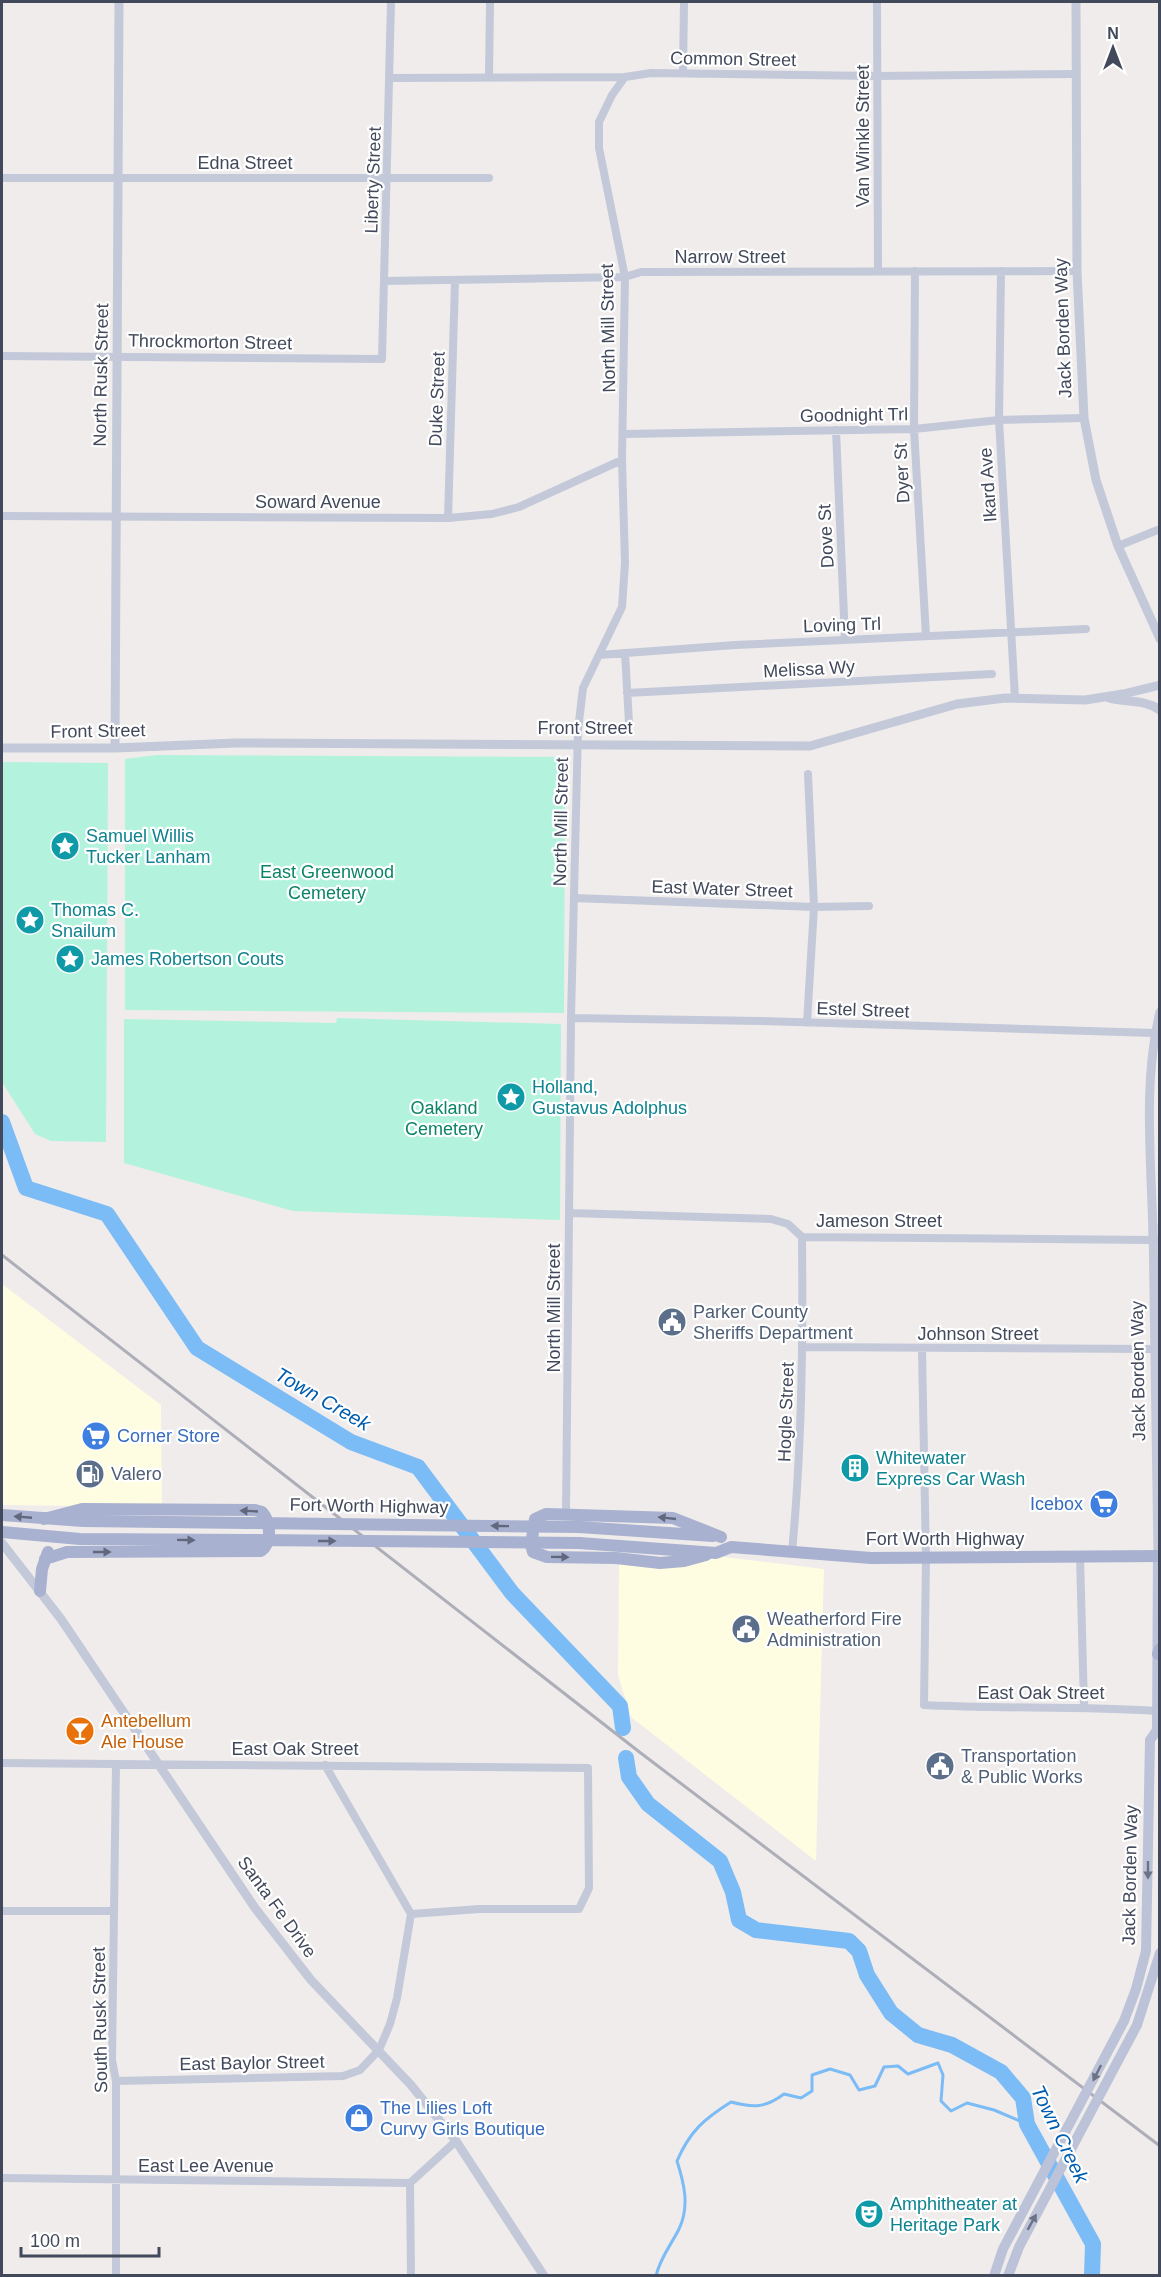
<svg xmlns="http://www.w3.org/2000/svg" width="1161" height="2277" font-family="Helvetica,sans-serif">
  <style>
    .commercial { fill: #fefde1 }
    .green { fill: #b3f3dd }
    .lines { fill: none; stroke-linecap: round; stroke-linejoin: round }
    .stream { stroke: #7bbbf6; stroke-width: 3 }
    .river { stroke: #7bbbf6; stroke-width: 16 }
    .minor { stroke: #c3c9d9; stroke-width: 8 }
    .tertiary { stroke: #c3c9d9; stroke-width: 9 }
    .secondary { stroke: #bcc2d8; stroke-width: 10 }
    .primary { stroke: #a8b1cf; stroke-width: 12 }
    .rail { stroke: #adaeb8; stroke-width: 3 }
    .secondary-bridge { stroke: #bcc2d8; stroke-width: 10 }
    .primary-bridge { stroke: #a8b1cf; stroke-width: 12 }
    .oneway { fill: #61687e }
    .oneway2 { fill: #6d7387 }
    .labels { text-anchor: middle; stroke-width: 4.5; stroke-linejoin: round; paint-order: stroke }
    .street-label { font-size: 18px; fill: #42495b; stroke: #fff }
    .culture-label { font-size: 18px; fill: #0d838f; stroke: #fff; text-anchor: start }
    .park-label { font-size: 18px; fill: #0c8468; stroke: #fff }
    .service-label { font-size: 18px; fill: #4e5e75; stroke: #fff; text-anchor: start }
    .shop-label { font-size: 18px; fill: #366cbe; stroke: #fff; text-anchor: start }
    .food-label { font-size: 18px; fill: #c56008; stroke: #fff; text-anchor: start }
    .water-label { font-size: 20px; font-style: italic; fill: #005db1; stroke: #fff }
  </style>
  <rect width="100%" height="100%" fill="#efeceb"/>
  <path class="commercial" d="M2 1284 161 1405 162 1507 2 1505Z
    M715 1556 824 1569 816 1861 631 1717 618 1675 619 1563Z"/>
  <path class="green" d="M157 755 565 757 564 1013 125 1010V759Z
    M2 762 108 763 106 1142 51 1141 35 1134 2 1082Z
    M337 1018 561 1024 560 1220 293 1211 124 1163V1019L336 1023Z"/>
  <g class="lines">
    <path class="stream" d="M656 2276C660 2258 671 2245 679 2229 690 2206 684 2183 677 2161 690 2131 704 2119 731 2102 754 2108 765 2108 784 2094L801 2098 812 2091V2075L830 2069 850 2075 859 2090 875 2086 884 2067 898 2066 908 2074 938 2063 943 2075 941 2101 951 2111 967 2103 994 2110 1027 2124"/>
    <path class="river" d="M2 1122 26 1188 107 1214 197 1348 351 1442 418 1467 512 1593 620 1706 623 1728
      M626 1758 629 1777 648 1804 720 1861 733 1892 739 1920 756 1930 849 1941 859 1951 867 1975 891 2013 918 2035 952 2045 1001 2072 1023 2098 1027 2124 1093 2244 1092 2276"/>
    <path class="minor" d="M877 2 878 271
      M683 73 684 2
      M489 77 490 2
      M390 78 625 77 651 73 877 76 1075 74
      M2 178H489
      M915 271 914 429 926 636
      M1001 271 999 420 1015 698
      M384 281 625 277 641 272 1077 271
      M2 356 382 359 391 2
      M836 430 845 640
      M624 434 914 429 999 420 1084 418
      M2 516 448 518 492 514 519 507 622 460
      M448 518 455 282
      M1118 546 1160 529
      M625 653 629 723
      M599 655 735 645 1086 629
      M627 693 992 674
      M574 898 814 907 869 906
      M571 1018 760 1021 1154 1033
      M807 1023 814 907 808 774
      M570 1213 771 1219 788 1224 802 1237 1153 1240
      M803 1347 1154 1349
      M922 1350 926 1558 924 1705C1002 1709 1079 1706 1157 1711
      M566 1514 571 1018 578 730 583 688 622 607 625 563 622 460 625 277 599 148V122L612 95 625 77
      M792 1552C802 1447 803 1343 802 1237
      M1080 1556 1084 1706
      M2 1763 588 1768 589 1888 579 1909H479L411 1914
      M116 1764 112 2060 116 2081V2276
      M2 1911H114
      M116 2081 343 2076 360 2070 379 2050 390 2024 397 1998 411 1914 325 1765
      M2 2178 410 2183
      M411 2276 410 2183 456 2141"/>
    <path class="tertiary" d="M1076 2 1077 271 1084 418 1096 480 1118 546 1160 639
      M1109 698C1126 703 1145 699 1160 710
      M2 748H115L236 743 810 746 957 704 1005 698 1085 700 1123 694 1160 685
      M115 748 119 2
      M1160 1012C1142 1085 1152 1164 1153 1240H1160
      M1153 1225 1158 1556
      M2 1543 61 1619 255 1908 311 1980 411 2085 456 2141 544 2276"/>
    <path class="secondary" d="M1124 2021 1136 1989 1146 1951 1150 1740 1157 1730 1158 1556
      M1137 2025 1160 1953"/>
    <path class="primary" d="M2 1515 83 1521 247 1523
      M44 1519 82 1509 255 1510 262 1512C271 1522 272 1543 261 1551L67 1552 45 1559
      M579 1527 713 1536
      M2 1532 80 1539 248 1540
      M579 1543 716 1553 731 1547 871 1558 1160 1556
      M706 1555 684 1561 660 1563 616 1558 547 1557 533 1552 531 1545 535 1519 546 1514 673 1518 721 1537
      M40 1591 42 1569 48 1552
      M1158 1654 1160 1649"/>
    <path class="rail" d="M2 1255 642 1754 1160 2146"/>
    <path class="secondary-bridge" d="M994 2276 1003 2249 1124 2021
      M1008 2276 1019 2247 1137 2025"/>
    <path class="primary-bridge" d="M247 1523 579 1527
      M248 1540 579 1543"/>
  </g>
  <defs><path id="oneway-solid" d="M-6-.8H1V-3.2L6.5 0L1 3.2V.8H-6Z" transform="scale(1.5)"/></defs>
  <g class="oneway">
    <use href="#oneway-solid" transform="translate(249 1511) rotate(-177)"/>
    <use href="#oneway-solid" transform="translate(23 1517) rotate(-175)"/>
    <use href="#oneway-solid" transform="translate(667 1518) rotate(-174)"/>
    <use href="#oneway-solid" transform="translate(500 1526) rotate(-179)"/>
    <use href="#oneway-solid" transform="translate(186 1540) rotate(1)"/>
    <use href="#oneway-solid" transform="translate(327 1541)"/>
    <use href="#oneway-solid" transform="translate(102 1552)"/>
    <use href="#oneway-solid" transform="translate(560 1557) rotate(1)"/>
  </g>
  <g class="oneway2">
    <use href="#oneway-solid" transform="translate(1148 1870) rotate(90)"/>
    <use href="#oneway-solid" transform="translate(1097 2073) rotate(117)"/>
    <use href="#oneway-solid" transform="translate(1032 2222) rotate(-61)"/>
  </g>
  <defs>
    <g id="sight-disc" transform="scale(1.5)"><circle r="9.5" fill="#0f9aa8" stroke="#fff"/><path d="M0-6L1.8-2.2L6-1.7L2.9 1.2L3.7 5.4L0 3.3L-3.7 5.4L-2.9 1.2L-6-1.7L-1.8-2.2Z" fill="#fff"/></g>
    <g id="civic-disc" transform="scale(1.5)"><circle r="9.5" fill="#5c6f8a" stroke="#fff"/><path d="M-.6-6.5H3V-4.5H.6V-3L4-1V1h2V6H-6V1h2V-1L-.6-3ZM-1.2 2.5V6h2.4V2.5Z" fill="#fff"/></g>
    <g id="supermarket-disc" transform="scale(1.5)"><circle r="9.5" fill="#3f7fe0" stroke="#fff"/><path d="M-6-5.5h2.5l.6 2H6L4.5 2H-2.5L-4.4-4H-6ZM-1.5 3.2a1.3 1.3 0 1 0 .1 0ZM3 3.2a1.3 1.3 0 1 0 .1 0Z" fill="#fff"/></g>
    <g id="building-disc" transform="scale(1.5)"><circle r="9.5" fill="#0f9aa8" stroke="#fff"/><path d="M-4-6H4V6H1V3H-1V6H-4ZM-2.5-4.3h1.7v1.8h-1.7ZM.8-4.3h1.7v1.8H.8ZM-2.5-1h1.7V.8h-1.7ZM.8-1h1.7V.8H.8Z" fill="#fff"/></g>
    <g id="fuel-disc" transform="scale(1.5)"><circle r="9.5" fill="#5c6f8a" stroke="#fff"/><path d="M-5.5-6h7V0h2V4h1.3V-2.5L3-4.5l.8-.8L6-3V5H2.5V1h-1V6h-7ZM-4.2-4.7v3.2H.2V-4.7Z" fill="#fff"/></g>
    <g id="bar-disc" transform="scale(1.5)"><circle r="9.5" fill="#e8710a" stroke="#fff"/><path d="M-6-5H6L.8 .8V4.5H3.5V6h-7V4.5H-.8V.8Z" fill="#fff"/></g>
    <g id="shop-disc" transform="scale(1.5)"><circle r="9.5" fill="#3f7fe0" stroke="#fff"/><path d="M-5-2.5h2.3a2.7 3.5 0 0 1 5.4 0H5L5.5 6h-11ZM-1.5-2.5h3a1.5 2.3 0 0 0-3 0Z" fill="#fff"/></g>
    <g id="theatre-disc" transform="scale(1.5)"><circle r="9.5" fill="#0f9aa8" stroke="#fff"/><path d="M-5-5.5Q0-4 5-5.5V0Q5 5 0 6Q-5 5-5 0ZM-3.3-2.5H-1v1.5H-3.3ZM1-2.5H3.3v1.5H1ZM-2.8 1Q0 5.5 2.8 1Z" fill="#fff"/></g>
  </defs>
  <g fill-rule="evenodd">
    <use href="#sight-disc" x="65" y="846"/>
    <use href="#sight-disc" x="30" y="920"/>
    <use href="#sight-disc" x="70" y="959"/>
    <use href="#sight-disc" x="511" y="1097"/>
    <use href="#civic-disc" x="672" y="1322"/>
    <use href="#supermarket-disc" x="96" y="1436"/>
    <use href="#building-disc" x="855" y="1468"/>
    <use href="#fuel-disc" x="90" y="1474"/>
    <use href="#supermarket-disc" x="1104" y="1504"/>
    <use href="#civic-disc" x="746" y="1629"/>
    <use href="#bar-disc" x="80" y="1731"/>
    <use href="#civic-disc" x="940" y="1766"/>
    <use href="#shop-disc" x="359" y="2118"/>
    <use href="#theatre-disc" x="869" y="2214"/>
  </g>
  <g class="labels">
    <g class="street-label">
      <text transform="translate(733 59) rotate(1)" y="6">Common Street</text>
      <text transform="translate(863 136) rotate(-90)" y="6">Van Winkle Street</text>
      <text x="245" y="169">Edna Street</text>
      <text transform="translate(373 180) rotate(-88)" y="6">Liberty Street</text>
      <text x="730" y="263">Narrow Street</text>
      <text transform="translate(608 328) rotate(-91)" y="6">North Mill Street</text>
      <text transform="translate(1063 328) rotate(-92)" y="6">Jack Borden Way</text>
      <text transform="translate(210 342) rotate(1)" y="6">Throckmorton Street</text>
      <text transform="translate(101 375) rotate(-89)" y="6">North Rusk Street</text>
      <text transform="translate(437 399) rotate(-88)" y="6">Duke Street</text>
      <text transform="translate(854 415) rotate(-1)" y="6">Goodnight Trl</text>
      <text transform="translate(902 473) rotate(-93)" y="6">Dyer St</text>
      <text transform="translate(988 485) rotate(-94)" y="6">Ikard Ave</text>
      <text x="318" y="508">Soward Avenue</text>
      <text transform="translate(826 536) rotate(-93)" y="6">Dove St</text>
      <text transform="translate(842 625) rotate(-2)" y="6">Loving Trl</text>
      <text transform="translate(809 669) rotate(-3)" y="6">Melissa Wy</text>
      <text x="585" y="734">Front Street</text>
      <text transform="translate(98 731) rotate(-1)" y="6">Front Street</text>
      <text transform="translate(561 822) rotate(-89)" y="6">North Mill Street</text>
      <text transform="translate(722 889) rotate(2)" y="6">East Water Street</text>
      <text transform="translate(863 1010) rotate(2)" y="6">Estel Street</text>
      <text x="879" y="1227">Jameson Street</text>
      <text transform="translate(554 1308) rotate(-90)" y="6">North Mill Street</text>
      <text x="978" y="1340">Johnson Street</text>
      <text transform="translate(1138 1371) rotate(-91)" y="6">Jack Borden Way</text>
      <text transform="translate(786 1412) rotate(-88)" y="6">Hogle Street</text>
      <text transform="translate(369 1506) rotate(1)" y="6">Fort Worth Highway</text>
      <text x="945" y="1545">Fort Worth Highway</text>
      <text x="1041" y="1699">East Oak Street</text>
      <text x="295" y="1755">East Oak Street</text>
      <text transform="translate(1130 1875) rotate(-89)" y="6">Jack Borden Way</text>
      <text transform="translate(277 1907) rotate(54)" y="6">Santa Fe Drive</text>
      <text transform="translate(100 2020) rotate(-91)" y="6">South Rusk Street</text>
      <text transform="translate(252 2063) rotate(-1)" y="6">East Baylor Street</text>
      <text x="206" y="2172">East Lee Avenue</text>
    </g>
    <g class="culture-label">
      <text x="86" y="842">Samuel Willis<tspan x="86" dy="21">Tucker Lanham</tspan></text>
      <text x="51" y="916">Thomas C.<tspan x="51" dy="21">Snailum</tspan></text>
      <text x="91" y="965">James Robertson Couts</text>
      <text x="532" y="1093">Holland,<tspan x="532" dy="21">Gustavus Adolphus</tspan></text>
      <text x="876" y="1464">Whitewater<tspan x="876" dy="21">Express Car Wash</tspan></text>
      <text x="890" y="2210">Amphitheater at<tspan x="890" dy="21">Heritage Park</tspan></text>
    </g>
    <g class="park-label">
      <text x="327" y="878">East Greenwood<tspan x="327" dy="21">Cemetery</tspan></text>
      <text x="444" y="1114">Oakland<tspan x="444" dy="21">Cemetery</tspan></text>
    </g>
    <g class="service-label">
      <text x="693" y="1318">Parker County<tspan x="693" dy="21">Sheriffs Department</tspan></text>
      <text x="111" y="1480">Valero</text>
      <text x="767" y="1625">Weatherford Fire<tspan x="767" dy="21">Administration</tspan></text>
      <text x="961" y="1762">Transportation<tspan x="961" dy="21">&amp; Public Works</tspan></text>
    </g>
    <g class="shop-label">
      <text x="117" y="1442">Corner Store</text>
      <text x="1083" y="1510" text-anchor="end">Icebox</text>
      <text x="380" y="2114">The Lilies Loft<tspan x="380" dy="21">Curvy Girls Boutique</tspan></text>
    </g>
    <g class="food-label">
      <text x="101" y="1727">Antebellum<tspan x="101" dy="21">Ale House</tspan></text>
    </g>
    <g class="water-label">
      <text transform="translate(323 1399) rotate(30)" y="7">Town Creek</text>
      <text transform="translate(1060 2134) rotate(64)" y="7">Town Creek</text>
    </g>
  </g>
  <rect width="1161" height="2277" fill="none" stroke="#42495b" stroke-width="6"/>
  <g transform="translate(1113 48)" stroke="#ffffff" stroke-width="4.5" paint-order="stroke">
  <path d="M0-4.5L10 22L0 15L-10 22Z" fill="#42495b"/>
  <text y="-9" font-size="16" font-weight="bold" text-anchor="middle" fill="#42495b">N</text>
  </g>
  <path d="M21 2247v9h138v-9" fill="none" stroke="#42495b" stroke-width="3"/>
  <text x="30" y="2247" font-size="18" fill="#42495b" stroke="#ffffff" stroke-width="4.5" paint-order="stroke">100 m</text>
</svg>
